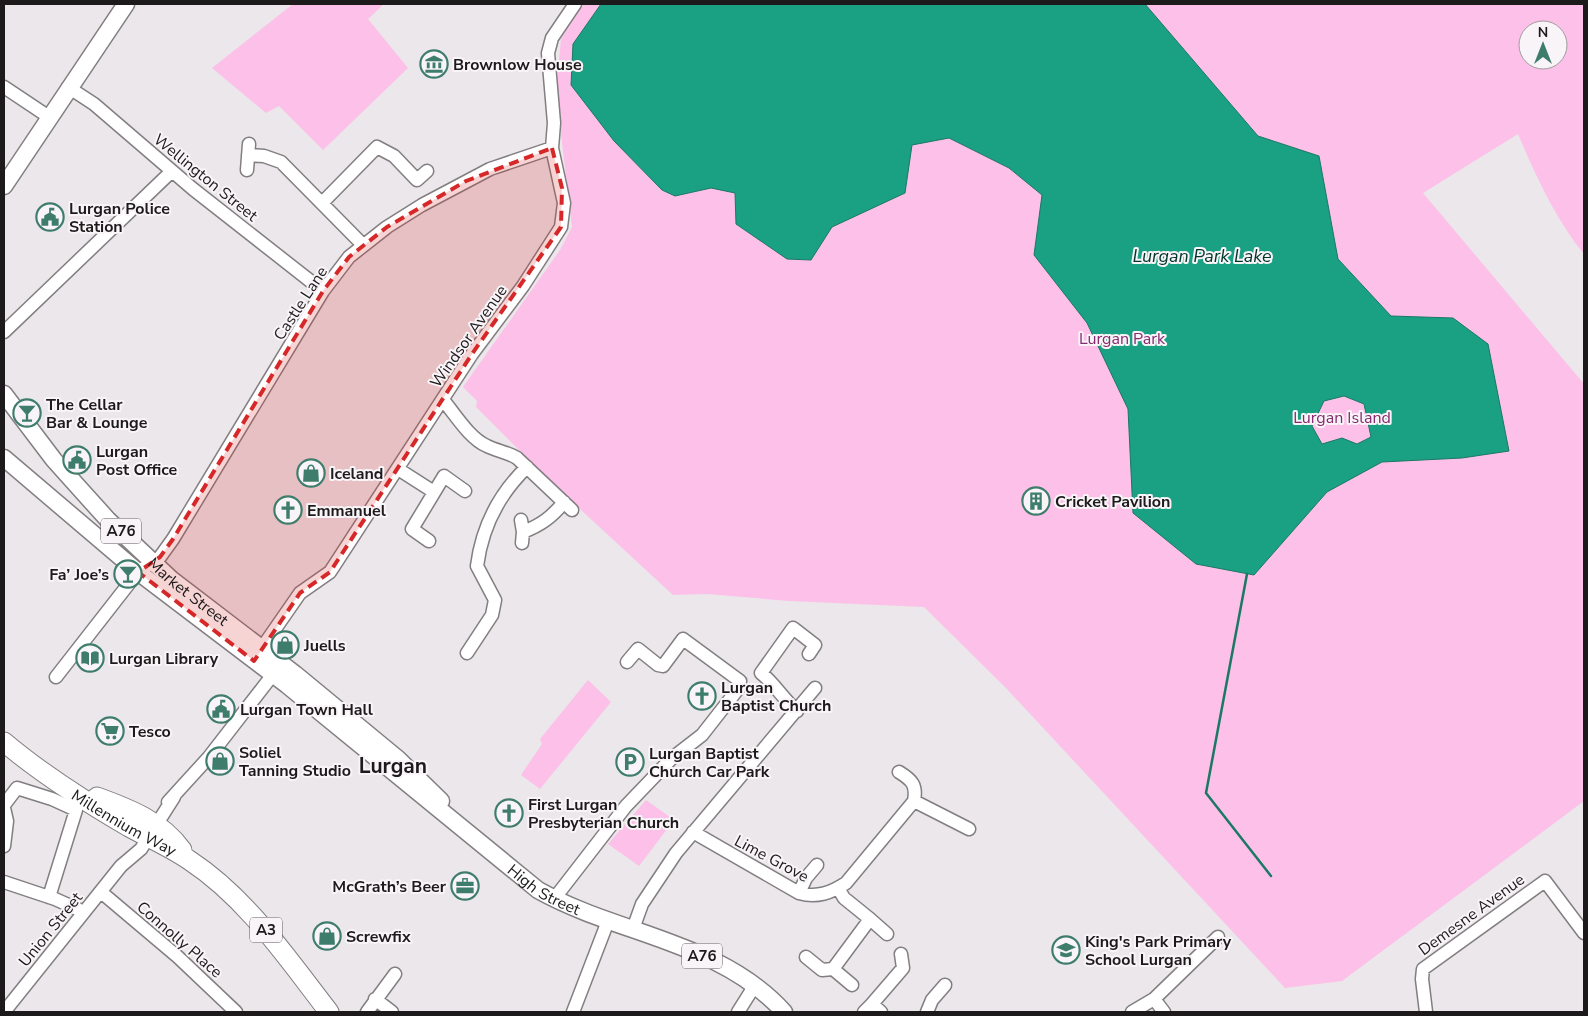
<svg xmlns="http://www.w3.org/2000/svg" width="1588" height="1016" font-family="'Nunito Sans',sans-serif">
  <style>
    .green { fill: #fcc0e9; fill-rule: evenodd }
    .water { fill: #1aa083; stroke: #1b7864; fill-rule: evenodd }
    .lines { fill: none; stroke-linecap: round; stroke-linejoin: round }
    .stream { stroke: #1b7864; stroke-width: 2.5 }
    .minor-casing { stroke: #827e81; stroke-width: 15 }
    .major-casing { stroke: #827e81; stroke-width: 19 }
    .highway-casing { stroke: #827e81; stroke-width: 21 }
    .minor { stroke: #fff; stroke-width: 12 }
    .major { stroke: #fff; stroke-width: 16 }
    .highway { stroke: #fff; stroke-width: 19 }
    .marked { fill: #d62828; fill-opacity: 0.2; stroke: #d62828; stroke-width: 4; stroke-dasharray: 10 6; stroke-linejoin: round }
    .labels { text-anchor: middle; stroke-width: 4; stroke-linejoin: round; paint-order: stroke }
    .shield { fill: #f8f4f7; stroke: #5e5b5d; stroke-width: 1 }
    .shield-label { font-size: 15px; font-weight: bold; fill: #1c1a1b }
    .poi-label { font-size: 16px; font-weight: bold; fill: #1c1a1b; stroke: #f8f4f7; text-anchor: start }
    .street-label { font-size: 16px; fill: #1c1a1b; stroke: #f8f4f7 }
    .park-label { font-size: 16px; fill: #862b70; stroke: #f8f4f7 }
    .water-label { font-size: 18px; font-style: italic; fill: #003529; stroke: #f8f4f7 }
    .district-label { font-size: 21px; font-weight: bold; fill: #1c1a1b; stroke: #f8f4f7 }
  </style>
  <rect width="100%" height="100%" fill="#ebe7ea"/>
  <path class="green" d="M293 4H384L368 19 408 68 323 150 279 106 266 113 212 68Z
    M584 4H1584V254C1555 218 1536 176 1518 134L1423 193 1584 384V801L1342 981 1285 988 1006 688 924 607 789 601 707 594 673 595 554 485 476 407 477 401 463 387 560 250 572 227 556 92 561 39ZM1528 30H1558V60H1528Z
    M588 680 611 702 540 789 521 775 542 744 540 739Z
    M646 800 674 820 639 866 608 844Z"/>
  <path class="water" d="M601 4H1145L1258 136 1319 156 1338 259 1391 316 1453 318 1488 344 1509 451 1462 458 1382 462 1327 492 1254 575 1196 564 1133 513 1128 409 1087 323 1034 255 1042 195 1009 168 949 138 912 145 905 193 832 227 811 260 787 259 736 224 735 193 711 188 675 196 662 190 614 141 571 85 573 44ZM1344 396 1364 404 1371 437 1357 444 1342 438 1322 444 1312 426 1324 401Z"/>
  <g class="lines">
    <path class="stream" d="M1247 574 1206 793 1271 876"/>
    <g class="minor-casing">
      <path id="minor" d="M4 87 49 117
        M68 87 94 104 193 189 323 291
        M248 155 264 156 281 162 363 245
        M247 170 249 144
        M323 202 377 147 394 156 417 180 427 171
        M4 332 172 171
        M443 400C455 414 469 438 487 446 497 451 507 452 517 458L572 510
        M398 469 434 492
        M521 520 523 532 522 543
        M523 532C541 525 552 517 564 502
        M429 541 412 529 444 476 465 491
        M467 653 492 615 495 600 477 566C482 527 499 494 527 467
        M257 655 300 593 330 572 472 354 523 286 561 227 564 203 552 148 554 123 548 53 552 38 575 4
        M56 677 138 572 160 557 173 539 323 291 349 257 387 227 422 205 490 169 552 148
        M797 711C783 699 775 684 761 673L793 628 815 645 809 654
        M914 801 969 829
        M168 802 209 757 271 677 279 671
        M4 805 17 788 52 799 76 810 49 897
        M4 808 7 821 4 846
        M693 832 799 893C817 898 831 893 846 883L914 801C917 785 912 780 899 772
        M4 882 55 899 84 912
        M101 892 178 957 236 1012
        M799 893 806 878 817 865
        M554 899 626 806 671 759 702 735 738 689 740 681 683 639 663 666 658 665 638 649 627 662
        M870 919 887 934
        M633 929 642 904 676 853 815 688
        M806 957 822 970 833 969 870 919 844 898 838 888
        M833 969 852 985
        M375 999 392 1012
        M1154 999 1164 1012
        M872 1004 903 968 901 954
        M4 1012 121 866 141 849 174 797
        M367 1012 395 974
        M573 1012 608 921
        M738 1012 755 985
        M864 1012 872 1004 881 1012
        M927 1012 932 1000 945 985
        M1132 1012 1154 999 1218 937
        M1426 1012 1422 979 1423 969 1545 881 1584 933"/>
    </g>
    <g class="major-casing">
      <g id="major">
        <path d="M4 186 126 4"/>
        <path id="s1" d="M4 394 54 460 108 520 171 579 295 674 398 759 441 801"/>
        <path id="s2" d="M4 458 138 572 287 685 538 890C618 935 720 941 784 1012"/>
      </g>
    </g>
    <g class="highway-casing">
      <g id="highway">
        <path id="s3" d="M4 742C42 774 86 802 129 827 149 838 170 847 189 860 247 898 287 958 329 1012"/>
        <path d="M97 797C130 809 161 821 182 850"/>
      </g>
    </g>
    <use href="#minor" class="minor"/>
    <use href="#major" class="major"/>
    <use href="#highway" class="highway"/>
  </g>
  <path class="marked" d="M552 148 562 188 561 227 472 354 330 572 300 593 254 661 138 572 160 557 173 539 323 291 349 257 387 227 466 181Z"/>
  <defs>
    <g id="museum-ring" transform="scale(1.4375)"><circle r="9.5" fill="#f8f4f7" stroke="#3e7d6b" stroke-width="1.5"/><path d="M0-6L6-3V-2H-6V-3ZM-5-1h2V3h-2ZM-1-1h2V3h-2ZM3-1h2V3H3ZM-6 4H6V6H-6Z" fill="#3e7d6b"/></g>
    <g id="civic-ring" transform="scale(1.4375)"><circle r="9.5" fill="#f8f4f7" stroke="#3e7d6b" stroke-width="1.5"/><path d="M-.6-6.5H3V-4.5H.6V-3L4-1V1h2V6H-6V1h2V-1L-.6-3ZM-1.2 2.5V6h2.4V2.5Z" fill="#3e7d6b"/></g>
    <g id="bar-ring" transform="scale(1.4375)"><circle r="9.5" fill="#f8f4f7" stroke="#3e7d6b" stroke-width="1.5"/><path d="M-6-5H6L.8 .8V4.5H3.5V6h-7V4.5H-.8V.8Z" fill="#3e7d6b"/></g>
    <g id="shop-ring" transform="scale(1.4375)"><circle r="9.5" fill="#f8f4f7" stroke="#3e7d6b" stroke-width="1.5"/><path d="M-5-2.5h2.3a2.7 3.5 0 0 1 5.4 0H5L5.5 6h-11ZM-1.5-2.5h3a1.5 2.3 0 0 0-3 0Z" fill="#3e7d6b"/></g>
    <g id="building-ring" transform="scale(1.4375)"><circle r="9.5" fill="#f8f4f7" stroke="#3e7d6b" stroke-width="1.5"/><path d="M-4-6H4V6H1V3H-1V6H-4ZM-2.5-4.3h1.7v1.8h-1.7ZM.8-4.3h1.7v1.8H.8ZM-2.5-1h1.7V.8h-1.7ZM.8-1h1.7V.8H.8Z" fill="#3e7d6b"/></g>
    <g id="church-ring" transform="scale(1.4375)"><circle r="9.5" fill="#f8f4f7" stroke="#3e7d6b" stroke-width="1.5"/><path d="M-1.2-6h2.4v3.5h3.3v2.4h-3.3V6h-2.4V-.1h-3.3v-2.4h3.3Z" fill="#3e7d6b"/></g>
    <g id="library-ring" transform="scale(1.4375)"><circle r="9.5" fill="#f8f4f7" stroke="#3e7d6b" stroke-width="1.5"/><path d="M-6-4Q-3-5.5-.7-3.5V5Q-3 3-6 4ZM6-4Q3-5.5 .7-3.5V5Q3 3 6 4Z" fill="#3e7d6b"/></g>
    <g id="supermarket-ring" transform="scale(1.4375)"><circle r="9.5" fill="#f8f4f7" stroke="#3e7d6b" stroke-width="1.5"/><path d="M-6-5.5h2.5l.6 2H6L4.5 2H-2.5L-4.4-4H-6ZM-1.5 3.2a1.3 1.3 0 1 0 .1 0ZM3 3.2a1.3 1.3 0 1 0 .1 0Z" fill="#3e7d6b"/></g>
    <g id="parking-ring" transform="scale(1.4375)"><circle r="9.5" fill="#f8f4f7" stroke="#3e7d6b" stroke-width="1.5"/><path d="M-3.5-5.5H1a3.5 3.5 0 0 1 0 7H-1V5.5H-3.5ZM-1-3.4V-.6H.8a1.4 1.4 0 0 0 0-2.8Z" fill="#3e7d6b"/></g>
    <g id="office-ring" transform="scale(1.4375)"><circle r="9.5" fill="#f8f4f7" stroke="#3e7d6b" stroke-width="1.5"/><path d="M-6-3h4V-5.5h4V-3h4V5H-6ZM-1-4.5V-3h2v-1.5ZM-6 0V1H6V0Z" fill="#3e7d6b"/></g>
    <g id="school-ring" transform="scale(1.4375)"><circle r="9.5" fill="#f8f4f7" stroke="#3e7d6b" stroke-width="1.5"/><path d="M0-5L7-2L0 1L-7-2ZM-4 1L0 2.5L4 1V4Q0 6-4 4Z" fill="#3e7d6b"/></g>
  </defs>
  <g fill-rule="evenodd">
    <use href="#museum-ring" x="434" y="64"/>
    <use href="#civic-ring" x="50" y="217"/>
    <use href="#bar-ring" x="27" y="413"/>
    <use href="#civic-ring" x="77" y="460"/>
    <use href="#shop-ring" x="311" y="473"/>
    <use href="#building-ring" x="1036" y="501"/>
    <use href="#church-ring" x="288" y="510"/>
    <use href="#bar-ring" x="128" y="574"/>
    <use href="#shop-ring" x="285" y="645"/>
    <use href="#library-ring" x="90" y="658"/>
    <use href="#church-ring" x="702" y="696"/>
    <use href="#civic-ring" x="221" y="709"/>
    <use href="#supermarket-ring" x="110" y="731"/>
    <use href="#shop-ring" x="220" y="761"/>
    <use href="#parking-ring" x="630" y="762"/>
    <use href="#church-ring" x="509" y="813"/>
    <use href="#office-ring" x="465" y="886"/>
    <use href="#shop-ring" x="327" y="936"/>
    <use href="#school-ring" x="1066" y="950"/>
  </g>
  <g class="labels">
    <g class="shield">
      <rect x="101" y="518.5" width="40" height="25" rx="4"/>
      <rect x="250" y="917.5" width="32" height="25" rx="4"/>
      <rect x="682" y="943.5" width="40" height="25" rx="4"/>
    </g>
    <g class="shield-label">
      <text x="121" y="536">A76</text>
      <text x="266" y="935">A3</text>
      <text x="702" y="961">A76</text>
    </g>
    <g class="poi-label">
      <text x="453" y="70">Brownlow House</text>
      <text x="69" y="214">Lurgan Police<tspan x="69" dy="18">Station</tspan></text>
      <text x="46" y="410">The Cellar<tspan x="46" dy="18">Bar &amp; Lounge</tspan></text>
      <text x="96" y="457">Lurgan<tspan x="96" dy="18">Post Office</tspan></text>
      <text x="330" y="479">Iceland</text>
      <text x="1055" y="507">Cricket Pavilion</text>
      <text x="307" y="516">Emmanuel</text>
      <text x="109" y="580" text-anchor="end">Fa’ Joe’s</text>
      <text x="304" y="651">Juells</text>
      <text x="109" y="664">Lurgan Library</text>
      <text x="721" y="693">Lurgan<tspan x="721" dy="18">Baptist Church</tspan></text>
      <text x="240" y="715">Lurgan Town Hall</text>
      <text x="129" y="737">Tesco</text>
      <text x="239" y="758">Soliel<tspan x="239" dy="18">Tanning Studio</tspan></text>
      <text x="649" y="759">Lurgan Baptist<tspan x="649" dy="18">Church Car Park</tspan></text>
      <text x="528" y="810">First Lurgan<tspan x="528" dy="18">Presbyterian Church</tspan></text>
      <text x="446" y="892" text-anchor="end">McGrath’s Beer</text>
      <text x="346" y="942">Screwfix</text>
      <text x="1085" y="947">King's Park Primary<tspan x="1085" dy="18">School Lurgan</tspan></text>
    </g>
    <g class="street-label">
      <text transform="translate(206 177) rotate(39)" y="6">Wellington Street</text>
      <text transform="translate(300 303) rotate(-57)" y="6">Castle Lane</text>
      <text transform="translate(468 336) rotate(-55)" y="6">Windsor Avenue</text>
      <text dy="6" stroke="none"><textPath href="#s1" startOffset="271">Market Street</textPath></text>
      <text dy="6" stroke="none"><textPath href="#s3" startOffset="145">Millennium Way</textPath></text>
      <text transform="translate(772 858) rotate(28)" y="6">Lime Grove</text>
      <text dy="6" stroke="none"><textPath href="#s2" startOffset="692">High Street</textPath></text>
      <text transform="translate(1471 914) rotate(-36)" y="6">Demesne Avenue</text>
      <text transform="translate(50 929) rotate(-51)" y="6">Union Street</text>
      <text transform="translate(180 939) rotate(41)" y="6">Connolly Place</text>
    </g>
    <g class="park-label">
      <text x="1122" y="344">Lurgan Park</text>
      <text x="1342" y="423">Lurgan Island</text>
    </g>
    <g class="water-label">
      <text x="1202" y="262">Lurgan Park Lake</text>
    </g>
    <g class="district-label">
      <text x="393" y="773">Lurgan</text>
    </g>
  </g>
  <rect width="1588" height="1016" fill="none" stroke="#1c1a1b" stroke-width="10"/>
  <g transform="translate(1543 45)"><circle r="24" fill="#f8f4f7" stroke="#a09d9f"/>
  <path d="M0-4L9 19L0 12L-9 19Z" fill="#3e7d6b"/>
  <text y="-8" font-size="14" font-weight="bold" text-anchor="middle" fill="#1c1a1b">N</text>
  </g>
</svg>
